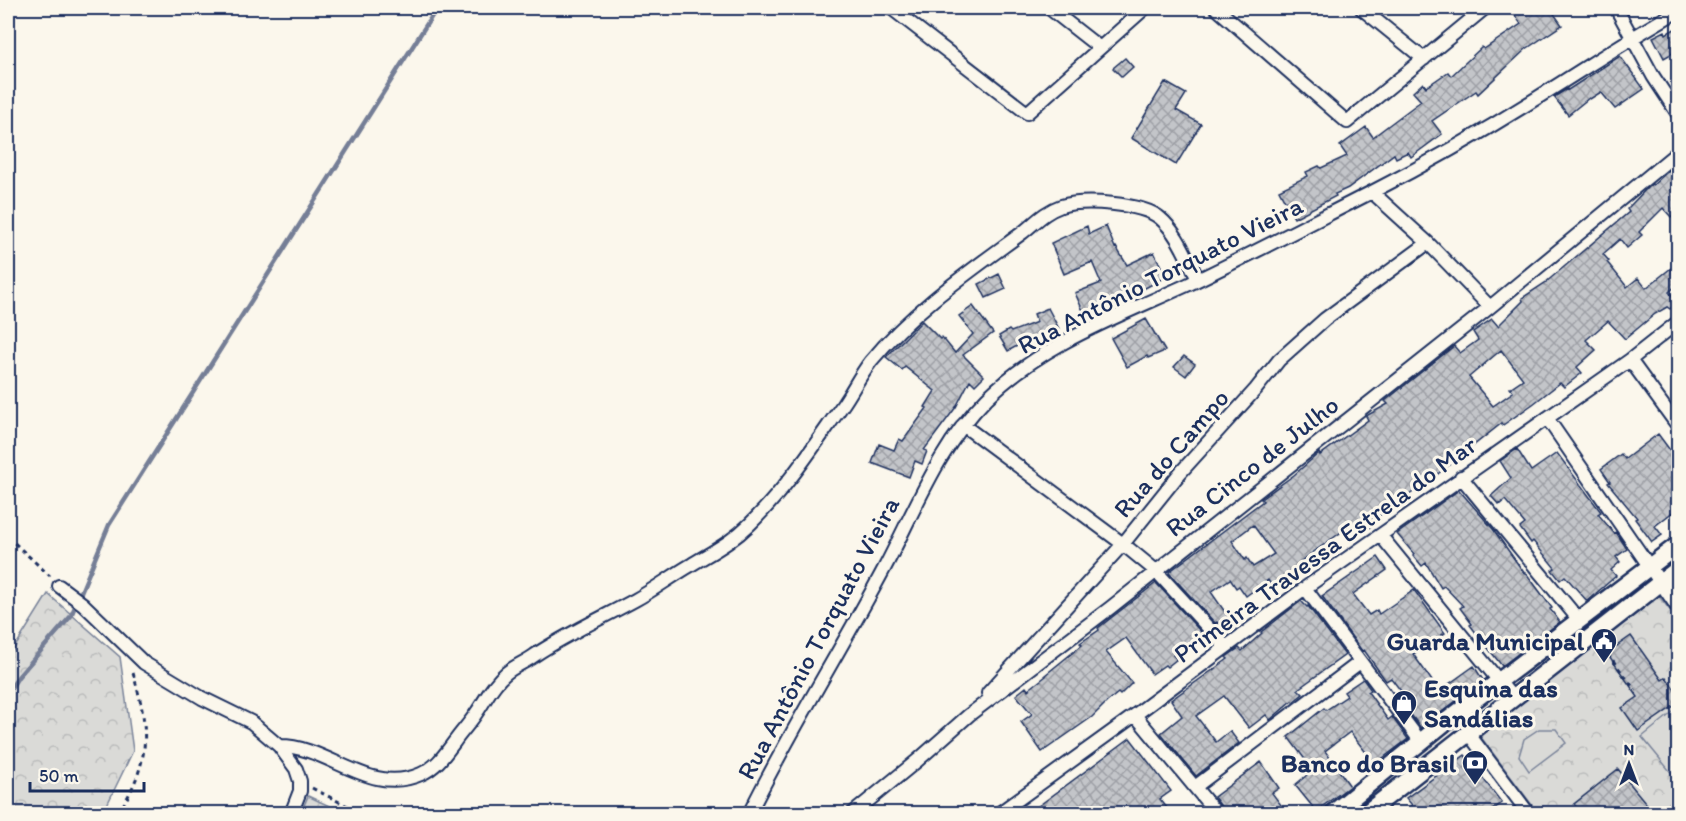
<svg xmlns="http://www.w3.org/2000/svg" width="1686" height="821" font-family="Itim,sans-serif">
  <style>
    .forest { fill: url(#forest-crowns); stroke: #7a849a; stroke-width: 1.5 }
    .pitch { fill: #dadad7; stroke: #7a849a; stroke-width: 1.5 }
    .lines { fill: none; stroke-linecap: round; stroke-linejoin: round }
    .stream { stroke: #747e96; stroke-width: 4.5 }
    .building { fill: url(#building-cross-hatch); stroke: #1b2f5e; stroke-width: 1.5; fill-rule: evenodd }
    .street-casing { stroke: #1b2f5e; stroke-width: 16 }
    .secondary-casing { stroke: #1b2f5e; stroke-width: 21 }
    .path { stroke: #1b2f5e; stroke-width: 3; stroke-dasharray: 4.5 4.5; stroke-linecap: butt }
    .street { stroke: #fbf7ec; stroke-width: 12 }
    .secondary { stroke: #fbf7ec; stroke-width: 16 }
    .labels { text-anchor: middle; stroke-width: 6; stroke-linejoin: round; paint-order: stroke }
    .street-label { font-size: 26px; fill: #1b2f5e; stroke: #fbf7ec }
    .poi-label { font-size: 26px; font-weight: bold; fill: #1b2f5e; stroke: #fbf7ec; text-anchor: end }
  </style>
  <defs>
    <pattern id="forest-crowns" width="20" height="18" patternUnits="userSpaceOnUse" patternTransform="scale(1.5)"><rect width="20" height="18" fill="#dadad7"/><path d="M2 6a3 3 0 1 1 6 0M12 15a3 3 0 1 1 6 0" fill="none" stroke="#babbbb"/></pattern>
    <pattern id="building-cross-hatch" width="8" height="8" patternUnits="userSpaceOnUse" patternTransform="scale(1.5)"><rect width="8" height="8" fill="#c3c5c9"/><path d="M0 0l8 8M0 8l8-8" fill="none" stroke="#9ea0a6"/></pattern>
  </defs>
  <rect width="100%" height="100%" fill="#fbf7ec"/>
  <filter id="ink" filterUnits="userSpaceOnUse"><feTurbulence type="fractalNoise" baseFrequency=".0167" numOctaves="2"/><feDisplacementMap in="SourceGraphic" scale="12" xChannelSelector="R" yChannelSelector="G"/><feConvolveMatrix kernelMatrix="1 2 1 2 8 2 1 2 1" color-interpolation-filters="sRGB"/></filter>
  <g filter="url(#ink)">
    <path class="forest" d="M1657 593 1678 621V813H1538L1477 732Z
      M48 594 120 657 133 751 103 813H8V658Z
      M308 796 344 813H301Z"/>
    <path class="pitch" d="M1678 708V781L1642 737Z
      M1539 729H1556L1566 743 1529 771 1519 756 1524 739Z"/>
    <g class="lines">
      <path class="stream" d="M8 693 18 677 71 616 109 525 437 8"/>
    </g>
    <path class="building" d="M1510 8H1550L1562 25 1526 49 1478 94 1476 91 1432 121 1442 134 1411 157 1408 152 1396 158 1394 154 1348 188 1335 194 1336 196 1294 218 1279 190 1308 176 1306 172 1319 166 1321 168 1347 156 1340 146 1366 127 1373 137 1421 101 1413 92 1423 83 1426 87 1448 72 1451 76 1482 47 1484 49 1521 24Z
      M1678 27V50L1664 58 1653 37 1665 31 1666 34Z
      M1620 56 1644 89 1615 109 1601 92 1590 99 1589 98 1568 115 1554 97 1567 89 1568 90Z
      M1125 58 1133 67 1122 77 1113 68Z
      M1165 82 1186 94 1176 110 1201 124 1176 165 1131 138Z
      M1678 162V210L1671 217 1663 208 1639 232 1642 235 1627 248 1620 239 1603 254 1609 261 1607 262 1627 287 1638 278 1646 288 1671 268 1678 277V284L1669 292 1678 301 1670 309 1667 307 1655 314 1625 339 1608 321 1586 340 1596 350 1577 367 1582 373 1564 387 1560 383 1533 404 1503 425 1502 423 1429 481 1369 523 1371 526 1358 536 1350 526 1301 561 1303 563 1286 577 1272 586 1268 580 1246 596 1239 586 1236 588 1230 579 1211 592 1230 619 1220 626 1217 622 1215 623 1170 574 1169 572 1263 501 1261 499 1294 475 1319 453 1320 455 1368 420 1366 416 1388 404 1385 401 1454 346 1460 353 1478 340 1473 332 1492 319 1498 326 1523 301 1522 298 1545 283 1629 212 1627 209 1648 187 1652 184 1653 185ZM1501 350 1523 379 1510 388 1513 392 1493 406 1469 377ZM1253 525 1274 554 1253 567 1247 558 1245 560 1232 541Z
      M1087 226 1089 234 1106 226 1115 248 1116 247 1127 265 1154 252 1166 277 1130 296 1084 313 1075 293 1101 283 1092 262 1064 274 1051 243Z
      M999 274 1006 289 986 298 979 284Z
      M973 306 993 333 963 355 984 376 975 385 970 380 956 407 924 450 927 451 922 464 915 461 909 477 872 463 879 444 894 450 899 439 903 441 927 408 925 407 935 391 905 367 902 370 886 357 922 321 940 339 942 337 955 353 973 334 959 316Z
      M1048 308 1059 329 1032 343 1030 339 1008 351 999 336 1009 330 1011 332 1037 322 1034 314Z
      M1146 319 1165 351 1148 358 1147 356 1127 367 1111 338Z
      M1184 356 1195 364 1186 376 1174 367Z
      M1658 434 1678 461V508L1655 526 1662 535 1652 542 1635 519 1637 518 1608 483 1610 482 1601 469 1621 454 1625 459Z
      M1517 449 1531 471 1557 453 1601 512 1598 514 1614 533 1616 532 1627 549 1616 557 1620 562 1611 570 1616 576 1587 601 1565 576 1560 580 1552 570 1555 568 1533 541 1531 543 1520 528 1525 524 1505 500 1499 505 1491 496 1511 478 1500 461Z
      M1459 490 1493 529 1525 574 1526 573 1552 608 1550 609 1560 622 1502 666 1470 625 1472 624 1460 608 1463 606 1444 586 1441 588 1426 563 1422 566 1413 555 1414 554 1397 534Z
      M1378 557 1387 570 1353 594 1369 615 1377 610 1379 614 1414 590 1445 633 1413 654 1439 691 1474 666 1483 680 1421 728 1405 707 1410 703 1391 678 1386 681 1364 650 1362 651 1322 596Z
      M1156 583 1202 633 1173 655 1177 659 1167 667 1165 665 1152 674 1126 638 1106 652 1132 683 1120 695 1118 693 1107 702 1092 717 1042 752 1021 722 1032 714 1016 695 1026 687 1028 690 1046 676 1045 675 1082 645 1080 643 1099 630 1098 628Z
      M1301 601 1307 607 1308 606 1345 655 1298 689 1303 694 1293 702 1292 701 1270 720 1266 715 1249 728 1224 696 1196 716 1216 742 1230 731 1239 743 1196 776 1161 733 1182 716 1171 700 1228 659 1226 657 1239 648 1242 651 1262 633 1261 632Z
      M1631 636 1662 680 1666 677 1678 694V703L1638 731 1622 708 1638 697 1607 653Z
      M1363 679 1371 690 1368 692 1388 720 1392 717 1408 739 1375 764 1350 732 1325 751 1350 786 1316 811 1295 785 1313 770 1288 737 1324 708 1326 710 1347 696 1344 692Z
      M1130 738 1171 791 1160 799 1171 813H1029Z
      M1465 755 1502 803 1488 813H1401L1412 805 1406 798Z
      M1261 762 1279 788 1272 793 1287 813H1226L1214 797Z
      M1618 769 1654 813H1581L1574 804Z"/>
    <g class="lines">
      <g class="street-casing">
        <path id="street" d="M891 8 1027 113 1145 8
          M1049 8 1100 48
          M1216 8 1347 122 1485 8
          M1361 8 1424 59
          M1616 8 1653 76 1678 114
          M1372 192 1428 243 1490 307
          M1630 360 1678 426
          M1547 418 1678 608
          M963 425 1123 544 1156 571 1225 646
          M1461 477 1579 620
          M1381 536 1512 697
          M59 586 83 604 144 663 202 698 251 722 279 746 296 769 300 781V791L291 814
          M1305 588 1421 742
          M988 693 1123 544 1180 473 1256 389 1279 360 1325 319 1428 243
          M1135 715 1217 814
          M1468 733 1529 814
          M279 746C328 745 369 797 421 774 437 767 445 754 455 741 462 731 470 723 477 712 486 699 492 685 505 674 514 666 526 662 535 655 567 634 602 618 635 600 655 589 672 576 691 565 712 552 732 542 750 524 786 489 813 447 842 406 852 392 860 375 871 361 913 310 969 272 1022 233 1035 223 1044 212 1061 206 1083 199 1142 203 1160 218 1178 233 1187 259 1198 279
          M1195 787 1360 662
          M749 814C791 729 841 650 885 567 916 508 939 446 987 398 1043 343 1117 317 1187 285 1248 256 1309 224 1370 193 1427 164 1483 132 1537 98 1584 69 1630 38 1678 11
          M852 814 918 760 969 715 1110 608 1490 307 1678 152
          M998 814 1135 715 1305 588 1630 360 1678 322"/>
      </g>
      <g class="secondary-casing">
        <path id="secondary" d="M1332 814 1444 723 1678 545
          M1365 814 1678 569"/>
      </g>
      <path class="path" d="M8 537 50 576
        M1602 646 1635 690
        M312 788 363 814
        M118 814C151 760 150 732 133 673"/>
      <use href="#street" class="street"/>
      <use href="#secondary" class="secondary"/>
    </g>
  </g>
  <defs>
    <g id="civic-pin" transform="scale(1.35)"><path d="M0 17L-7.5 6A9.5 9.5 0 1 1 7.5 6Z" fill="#1b2f5e" stroke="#fbf7ec"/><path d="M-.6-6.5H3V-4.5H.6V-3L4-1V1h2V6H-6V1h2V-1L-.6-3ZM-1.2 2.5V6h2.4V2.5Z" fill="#fff"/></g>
    <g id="shop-pin" transform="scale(1.35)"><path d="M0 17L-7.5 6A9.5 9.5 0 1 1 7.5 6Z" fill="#1b2f5e" stroke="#fbf7ec"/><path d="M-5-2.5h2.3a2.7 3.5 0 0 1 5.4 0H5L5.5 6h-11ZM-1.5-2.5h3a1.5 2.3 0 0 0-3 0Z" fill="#fff"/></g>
    <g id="bank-pin" transform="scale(1.35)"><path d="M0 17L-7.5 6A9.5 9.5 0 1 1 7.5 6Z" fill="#1b2f5e" stroke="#fbf7ec"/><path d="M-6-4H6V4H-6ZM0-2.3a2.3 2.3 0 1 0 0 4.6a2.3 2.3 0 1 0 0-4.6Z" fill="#fff"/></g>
  </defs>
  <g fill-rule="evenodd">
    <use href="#civic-pin" x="1604" y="641"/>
    <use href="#shop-pin" x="1404" y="703"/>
    <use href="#bank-pin" x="1475" y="763"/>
  </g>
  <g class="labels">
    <g class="street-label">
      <text transform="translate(1160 275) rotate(-27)" y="9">Rua Antônio Torquato Vieira</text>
      <text transform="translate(1171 453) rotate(-49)" y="9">Rua do Campo</text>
      <text transform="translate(1252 466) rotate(-38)" y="9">Rua Cinco de Julho</text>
      <text transform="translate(1325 549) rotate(-36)" y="9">Primeira Travessa Estrela do Mar</text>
      <text transform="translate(818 638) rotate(-62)" y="9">Rua Antônio Torquato Vieira</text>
    </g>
    <g class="poi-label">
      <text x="1584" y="650">Guarda Municipal</text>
      <text x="1424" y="697" text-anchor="start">Esquina das<tspan x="1424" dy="30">Sandálias</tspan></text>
      <text x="1456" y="772">Banco do Brasil</text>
    </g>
  </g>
  <rect width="1686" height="821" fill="none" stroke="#fbf7ec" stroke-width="30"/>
  <rect x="15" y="15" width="1656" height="791" fill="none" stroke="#1b2f5e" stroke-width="2" filter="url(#ink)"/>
  <g transform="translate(1629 764)" stroke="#fbf7ec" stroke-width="4.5" paint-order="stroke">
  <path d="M0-4.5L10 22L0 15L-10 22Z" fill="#1b2f5e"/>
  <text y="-9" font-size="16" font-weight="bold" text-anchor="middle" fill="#1b2f5e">N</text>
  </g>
  <path d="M30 782v9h114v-9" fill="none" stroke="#1b2f5e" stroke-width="3"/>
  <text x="39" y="782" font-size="18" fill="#1b2f5e" stroke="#fbf7ec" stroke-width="4.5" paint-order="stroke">50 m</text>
</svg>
